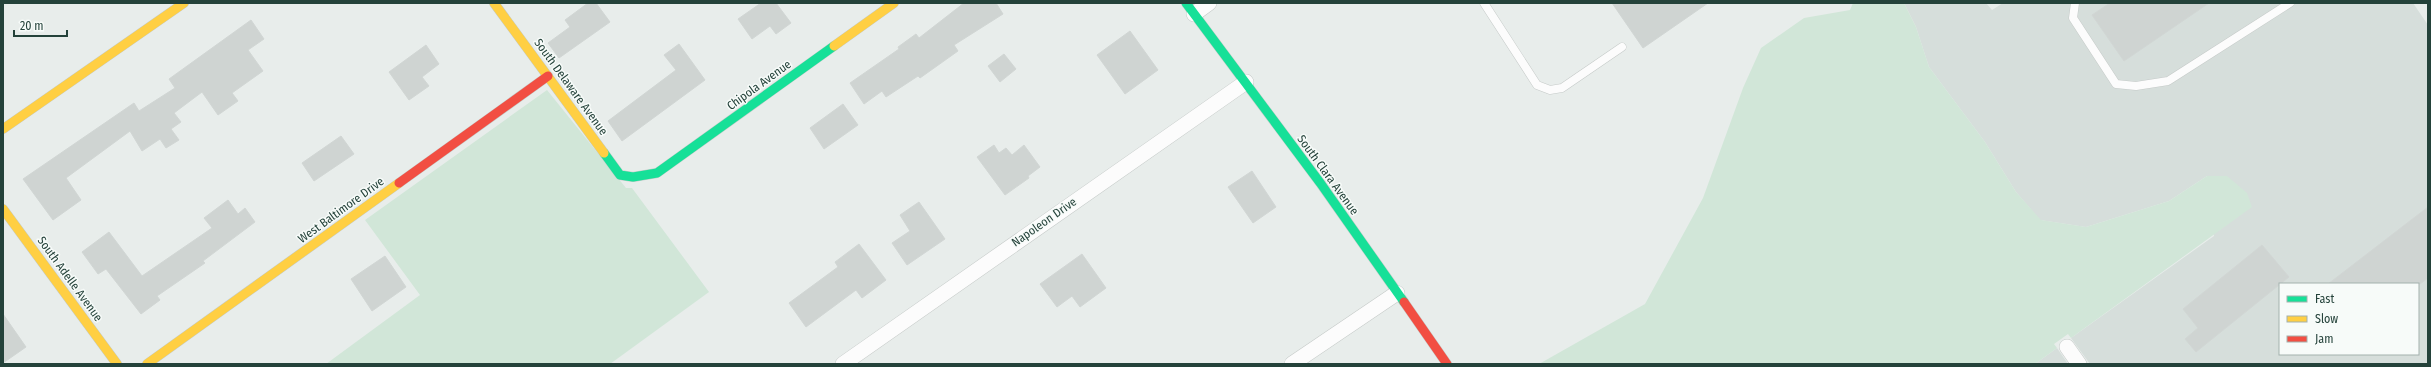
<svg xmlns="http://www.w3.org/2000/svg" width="2431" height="367" font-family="'Fira Sans Condensed',sans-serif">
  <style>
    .built { fill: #d6dedb; fill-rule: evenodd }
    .green { fill: #d1e6d8 }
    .building { fill: #cfd4d2; stroke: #d1d6d4 }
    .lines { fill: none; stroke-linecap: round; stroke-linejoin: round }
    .lane-casing { stroke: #c5cac8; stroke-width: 9 }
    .street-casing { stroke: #c5cac8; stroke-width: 16 }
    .fast-casing { stroke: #c3cbc8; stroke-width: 10 }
    .slow-casing { stroke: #c3cbc8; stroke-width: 10 }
    .jam-casing { stroke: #c3cbc8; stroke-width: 10 }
    .lane { stroke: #fcfcfc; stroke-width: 8 }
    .street { stroke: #fcfcfc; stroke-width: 15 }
    .fast { stroke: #16e098; stroke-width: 9 }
    .slow { stroke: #ffcf43; stroke-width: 9 }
    .jam { stroke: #f24e42; stroke-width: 9 }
    .labels { text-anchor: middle; stroke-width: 3; stroke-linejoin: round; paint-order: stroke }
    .street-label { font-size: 12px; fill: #24423a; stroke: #f7fbf9 }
  </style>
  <rect width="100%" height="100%" fill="#e8edeb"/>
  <path class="built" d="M1904 3H1986L1992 10 2003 3H2413L2428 25V364H2090L2071 338 2214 236 2207 176 2169 201 2086 227 2040 220 2016 192 1985 142 1929 67 1916 27ZM2280 284H2418V354H2280Z
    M2057 348 2068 364H2035Z"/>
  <path class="green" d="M1853 3H1904L1916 27 1929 67 1985 142 2016 192 2041 220 2086 227 2169 201 2207 176H2227L2247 193 2252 207 2071 338 2068 334 2054 344 2057 348 2035 364H1539L1645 304 1703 198 1743 88 1761 48 1804 18 1850 10Z
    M547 90 626 188H632L709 292 610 364H326L420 295 365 220Z"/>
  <path class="building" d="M588 3H596L610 22 559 58 548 43 570 27 565 20Z
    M761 3H776L791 23 776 34 770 26 752 39 738 19Z
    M964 3H996L1003 14 954 45 958 51 920 78 918 76 886 97 882 91 864 104 850 83 899 49 898 47 916 34 919 38Z
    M1612 3H1708L1643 48Z
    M2110 3H2209L2124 61 2092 15Z
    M251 20 264 39 248 50 263 71 232 93 238 101 218 115 202 92 174 113 181 122 171 129 179 140 166 148 160 139 142 151 130 131 66 178 81 200 53 220 23 179 134 103 139 111 175 88 169 79Z
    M1130 31 1158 70 1125 94 1097 55Z
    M679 44 705 80 622 141 608 121 676 70 664 55Z
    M426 45 439 64 422 77 429 86 409 100 389 72Z
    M1004 54 1016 69 1000 82 988 66Z
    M843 104 858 125 824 149 810 128Z
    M341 136 354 154 314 181 302 163Z
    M994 145 999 153 1006 148 1012 155 1024 145 1040 167 1028 176 1029 178 1005 195 977 157Z
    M1252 171 1276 207 1253 223 1228 187Z
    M228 200 238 214 245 208 255 222 203 261 205 263 157 296 160 300 141 314 106 269 98 274 82 252 109 232 142 276 212 228 204 218Z
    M919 202 945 239 907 265 892 243 910 231 900 215Z
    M2428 207V278L2420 284H2328Z
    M859 244 886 280 862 298 856 290 806 327 789 303 838 267 835 262Z
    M2262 245 2289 277 2196 352 2185 339 2198 328 2183 309Z
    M1082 254 1106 288 1080 307 1072 296 1057 307 1040 284Z
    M385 256 406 287 372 311 351 279Z
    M3 314 26 347 3 363Z"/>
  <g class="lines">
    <g class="lane-casing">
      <path id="lane" d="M1484 3 1537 85 1550 90 1562 88 1622 47
        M2075 3 2073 18 2116 84 2136 86 2168 81 2290 3"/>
    </g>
    <g class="street-casing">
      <path id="street" d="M1194 14 1209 3
        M2067 347 2079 364
        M843 364 1246 82
        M1292 364 1397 293"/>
    </g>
    <g class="fast-casing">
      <path id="fast" d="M1186 3 1321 184 1404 302
        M604 153 620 175 633 177 657 173 834 46"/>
    </g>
    <g class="slow-casing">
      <path id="slow" d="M494 3 604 153
        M834 46 894 3
        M3 129 184 3
        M3 209 117 364
        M147 364 399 183"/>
    </g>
    <g class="jam-casing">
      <path id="jam" d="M399 183 548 76
        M1404 302 1447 364"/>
    </g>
    <use href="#lane" class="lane"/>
    <use href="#street" class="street"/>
    <use href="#fast" class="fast"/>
    <use href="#slow" class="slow"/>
    <use href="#jam" class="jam"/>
  </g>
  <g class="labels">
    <g class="street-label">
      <text transform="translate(759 85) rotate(-36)" y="4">Chipola Avenue</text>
      <text transform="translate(571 87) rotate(54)" y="4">South Delaware Avenue</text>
      <text transform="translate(1328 175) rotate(54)" y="4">South Clara Avenue</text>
      <text transform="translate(341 210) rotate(-36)" y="4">West Baltimore Drive</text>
      <text transform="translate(1044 222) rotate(-35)" y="4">Napoleon Drive</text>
      <text transform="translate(70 279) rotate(54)" y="4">South Adelle Avenue</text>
    </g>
  </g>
  <rect width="2431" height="367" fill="none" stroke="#24423a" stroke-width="8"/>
  <rect x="2279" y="283" width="140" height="72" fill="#f7fbf9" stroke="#a3b1ad"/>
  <rect x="2287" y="296" width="20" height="6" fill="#16e098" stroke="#a3b1ad"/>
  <text x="2315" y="303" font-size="12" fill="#24423a">Fast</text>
  <rect x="2287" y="316" width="20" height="6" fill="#ffcf43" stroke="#a3b1ad"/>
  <text x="2315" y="323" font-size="12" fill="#24423a">Slow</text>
  <rect x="2287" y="336" width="20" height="6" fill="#f24e42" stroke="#a3b1ad"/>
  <text x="2315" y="343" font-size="12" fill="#24423a">Jam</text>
  <path d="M14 30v6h53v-6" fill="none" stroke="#24423a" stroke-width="2"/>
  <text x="20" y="30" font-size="12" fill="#24423a" stroke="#f7fbf9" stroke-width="3" paint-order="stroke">20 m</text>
</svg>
